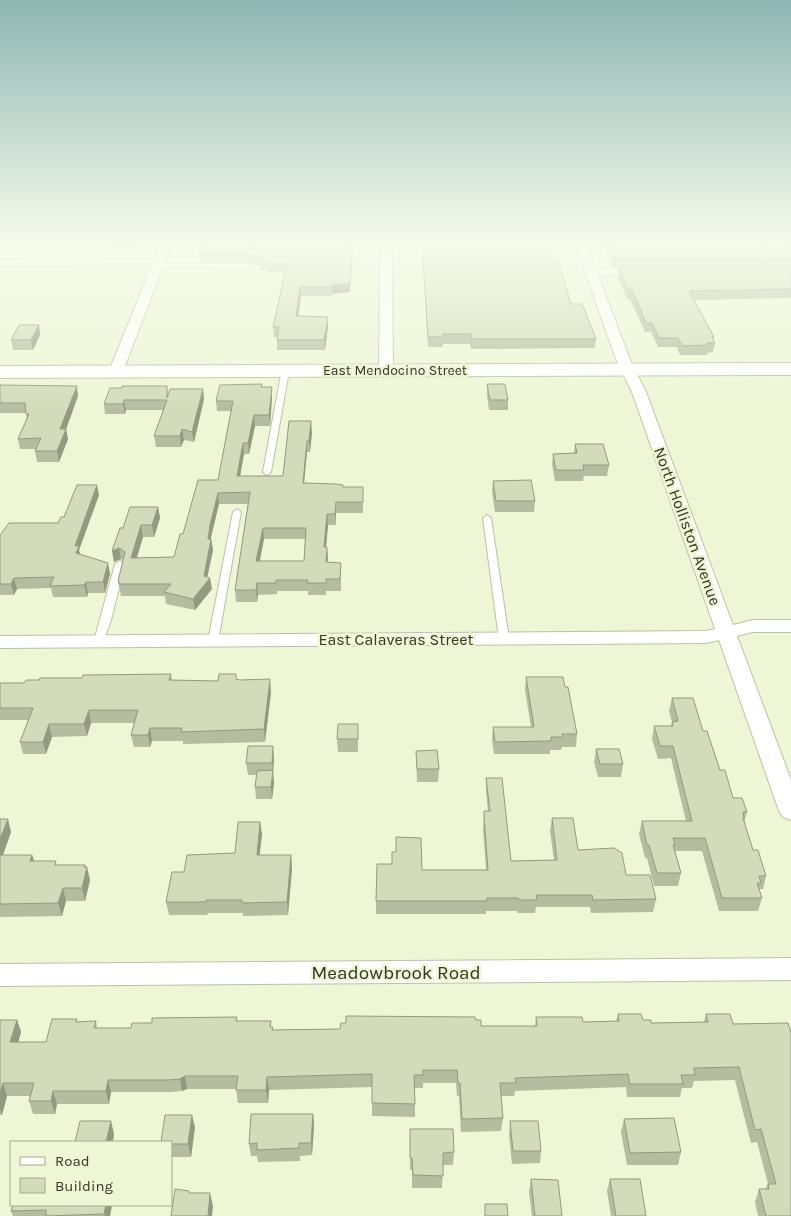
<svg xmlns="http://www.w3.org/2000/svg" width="791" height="1216" font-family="Karla,sans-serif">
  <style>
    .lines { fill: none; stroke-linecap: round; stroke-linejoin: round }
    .lane-casing { stroke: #bbc2a2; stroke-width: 2 }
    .street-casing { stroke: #bbc2a2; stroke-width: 2 }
    .secondary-casing { stroke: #bbc2a2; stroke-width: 2 }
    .lane { fill: #fff; fill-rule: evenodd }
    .street { fill: #fff; fill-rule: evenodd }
    .secondary { fill: #fff; fill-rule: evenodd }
    .wall { fill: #b5bca0; fill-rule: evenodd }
    .shaded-wall { fill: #949982 }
    .building { fill: #d3dbba; stroke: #949982; fill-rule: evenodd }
    .labels { text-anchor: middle; stroke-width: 5; stroke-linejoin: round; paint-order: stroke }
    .far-street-label { font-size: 14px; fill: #333629; stroke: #eef6d5 }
    .street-label { font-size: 16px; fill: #333629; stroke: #eef6d5 }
    .near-street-label { font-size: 19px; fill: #333629; stroke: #eef6d5 }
  </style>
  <rect width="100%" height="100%" fill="#eef6d5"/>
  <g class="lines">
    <g class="lane-casing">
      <path id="lane" d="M158 264H247L250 266 247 268 156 267 155 266Z
        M282 369 289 371 271 472 267 475 263 472Z
        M237 509 241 512 218 641 213 644 208 641 233 512Z
        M487 515 491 518 509 639 504 642 499 639 483 518Z
        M120 561 125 564 111 620 103 643H95L94 641 115 564Z"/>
    </g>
    <g class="street-casing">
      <path id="street" d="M161 243H172L123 371 116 375 109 371 152 265 0 266V260L155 259Z
        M380 243H392L393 370 386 374 379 370Z
        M575 243H586L595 269H642L648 272 642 275H598L631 362 646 392 733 625 753 620H791V632H753L737 636 791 780V820L783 817 779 811 719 640 706 643 0 648V636L706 631 715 629 632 392 617 362Z
        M791 958V980L0 986V964Z"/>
    </g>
    <g class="secondary-casing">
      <path id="secondary" d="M791 363V375L0 378V366Z"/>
    </g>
    <use href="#lane" class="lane"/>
    <use href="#street" class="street"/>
    <use href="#secondary" class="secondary"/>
  </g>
  <path class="wall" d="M110 243H139L136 248H111Z
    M200 243H353L350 292 332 294V296H301L298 316 328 317V326L325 350H277V337H274L273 327 285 272H268V270H261L260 265H251L247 262H200L198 247Z
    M422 243H547L571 304 596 339 595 348 471 349 470 344H443V347H428Z
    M602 243H791V267H613Z
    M619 268H791V298L694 300 714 337 713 340 715 343 713 352 707 353V355H680L677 347H658L651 332H645L630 299H627L618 277Z
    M39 325 40 335 33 350H13L11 340Z
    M262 384V387L272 397 270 426H255L249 454H244L240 476H283L312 432 310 452H307L304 483 344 487H363V513H336V525H328L326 547 328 558 327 562 341 563V591H326V595H308V591H277V594L258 595 257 602H236L235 590 248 504H219L211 537 213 550 207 577 212 589 195 610 166 604 165 596H121L118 581 123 561 121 559 114 562 123 528 158 507 160 518 154 537H143L137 558 174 557 183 534 218 480 231 411H217L216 401ZM264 539H305L304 561H260Z
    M487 384 508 400V410H489L487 395Z
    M0 385 78 396 66 429 68 439 59 462H37L35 451 36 449H20L18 439 27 420 26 413H0Z
    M167 386 168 395 203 389 204 399 194 442 184 440 181 447H156L154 436 163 410H126L125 414H105L104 404 122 388Z
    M575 444 609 465 607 476H584L583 481H555L552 464 553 454 574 453Z
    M493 481 535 501 534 512H495L492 492Z
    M99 495 79 550 80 555 110 574 105 593H88L87 597H53L51 588 17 589 14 595H0V535L58 523 64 517Z
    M171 674 172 680 218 681 237 679 271 692 265 742 183 744V741H152L150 747H134L131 735 135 723H91L87 736 52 737 46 754H23L20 742 28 720H0V683H24L39 680Z
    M526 677 565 687 577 734 576 747H562L561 750H550V754H494L492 740 493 727H531L525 690Z
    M672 698 703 731 733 798 747 812 744 823 753 850 766 876 763 889H760L759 890 762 898 758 911H719L702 851H675L681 873 678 886H654L647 858H645L639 834 642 821H686L671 758 658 759 652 739 654 726H671L672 722 669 711Z
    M358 736V752H338L337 739Z
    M596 749 623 764 621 777H598L594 762Z
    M416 751 439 769 438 782H417Z
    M274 759 273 772 274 783 272 799H256L255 787 257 775H248L246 763Z
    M486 778 511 861 554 860 550 831 552 818 578 850 626 875 656 899 653 912 591 913 590 907H536L535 913H518L517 911H486V914H376V901L486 870 483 829 484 816 488 811 486 791Z
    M0 819 11 832 3 855H32L34 861 57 865H85L90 880 85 901H66L62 916 0 917Z
    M260 822 262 835 259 855H291L292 868 288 915 243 916V913H208L207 915H169L166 902 184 872 235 853Z
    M618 1014 651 1023 704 1022 706 1014H730L791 1216H758L755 1202 759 1189H765L768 1184 757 1142 751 1143 735 1080 694 1081 692 1088H682L680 1097H627L626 1087 515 1091 514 1096H501L503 1118 501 1131 461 1132 459 1096H457L456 1083H423V1088H415V1117L372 1116V1087L269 1090 268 1103H238L236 1089H187L182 1091 170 1092H111L109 1104H57L55 1114H33L29 1101 30 1096H7L2 1115H0V1020H17L21 1032 18 1042H46L78 1022 96 1021 97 1028H131L152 1023 237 1017V1021H271V1027H273V1030L340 1029 476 1020 481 1026H535L536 1017 583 1022 616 1021Z
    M313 1114 314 1126 312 1155 300 1156V1161L258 1162 257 1156H251L249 1144Z
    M624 1119 681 1152 678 1165H627L621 1132Z
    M510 1121 541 1151 540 1163 512 1164 509 1134Z
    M195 1127 191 1157H171V1142Z
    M410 1129 454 1152 453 1165H443L442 1188H412V1170H410Z
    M531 1179 562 1216H532L529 1192Z
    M610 1179 646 1216H611L607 1191Z
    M112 1205 110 1216H13L11 1211Z"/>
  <path class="shaded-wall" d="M136 243H139L136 248Z
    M352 243H353L350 292 332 294V296V285Z
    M300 287 301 296 297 326 296 316Z
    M328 317V326L325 350 324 340Z
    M39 325 40 335 33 350 31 340Z
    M77 386 78 396 64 435 66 429 68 439 59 462 57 451 60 429Z
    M272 387V397L270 426 269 415Z
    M203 389 204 399 194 442 192 432Z
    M124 400 126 410 125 414 123 404Z
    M254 415 255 426 249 454 248 443Z
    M311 421 312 432 310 452 309 441Z
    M182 429 184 440 181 447 180 436Z
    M307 441V452L303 494V483Z
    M243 443 244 454 238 487 237 476Z
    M97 485 99 495 79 550 81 557 78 564 75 546Z
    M218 493 219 504 211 537 210 547 211 539 213 550 206 583 210 578 212 589 195 610 193 599 204 576 210 525Z
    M336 502V525L335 514Z
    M158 507 160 518 154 537 152 525Z
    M327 514 328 525 325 558 324 547Z
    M141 525 143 537 133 569 131 558Z
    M263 528 264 539 257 573 256 561Z
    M327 547 328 558 326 574V562Z
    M119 548 121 559 114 562 112 551Z
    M108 563 110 574 105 593 103 582Z
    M14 578 17 589 14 595 11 584Z
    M86 582 88 593 87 597 84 585Z
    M257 583 258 595 257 602 256 590Z
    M270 679 271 692 265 742 264 729Z
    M89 710 91 723 87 736 84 724Z
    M49 724 52 737 46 754 43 742Z
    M150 728 152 741 150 747 148 735Z
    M273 746 274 759 273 772 274 783 272 799 271 787 273 774 272 763Z
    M8 819 11 832 0 863V839Z
    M260 822 262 835 258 868 257 855Z
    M32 855 36 867 30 861Z
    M291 855 292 868 288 915 287 902Z
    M85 865 86 870 87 867 90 880 85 901 82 888Z
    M63 888 66 901 62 916 58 903Z
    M17 1020 21 1032 15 1055 10 1042Z
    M185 1076 187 1089 182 1091 180 1079Z
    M267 1077 269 1090 268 1103 266 1090Z
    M108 1080 111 1092 109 1104 106 1091Z
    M3 1083 7 1096 2 1115 0 1109V1093Z
    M53 1091 57 1104 55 1114 51 1101Z
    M313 1114 314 1126 312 1155 311 1143Z
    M192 1115 195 1127 191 1157 188 1144Z
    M111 1121 114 1134 113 1142H106Z
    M210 1193 213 1206 212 1216H208Z
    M106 1205H112L110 1216H105L104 1214Z"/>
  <path class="building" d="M200 243H352L350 283 332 285V287H300L296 316 328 317 324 340H277L279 327H273L287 264H267V261H260L261 256H251L246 253H199L201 247H198Z
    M422 243H547L553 261H558L571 304H582L596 339H472L471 334H443V337H428Z
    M607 243H791V258H614Z
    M619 268H791V289L689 291 714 337H712L715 343H707L708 345 682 346 678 338H659L652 323H646L632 289H628Z
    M19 325H39L31 340H11Z
    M262 384 261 387H272L269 415H254L248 443H243L237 476H283L289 421H311L309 441H307L303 483 336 484 343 485V487H363V502H336L335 514H327L324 547H327L326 562 341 563 340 579H326V583H307L308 580H276V583H257L256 590H235L250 492 218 493 210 525 208 539H211L204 576 210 578 193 599 164 592 171 584H119V581H118L125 552 119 548 112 551 120 528H123L130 507H158L152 525H141L131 558 174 557 180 534H183L198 480H218L233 401H216L220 385ZM263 528H306L304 561H256Z
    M487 384H505L508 400H490Z
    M0 385 77 386 60 429H66L57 451H35L41 438 18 439 29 414H26L25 403H0Z
    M122 386H167V398L170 389H203L192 432 182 429 180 436H154L167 400H124L123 404H104L110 388H122Z
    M575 444H603L609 465H583L584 470H556L553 454 577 453Z
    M531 480 535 501H496L493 481Z
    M77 485H97L75 546H79L76 553 108 563 103 582H86L84 585 50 586 54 577 14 578 11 584H0V535L9 523H58L61 517H64Z
    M171 674 169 680 218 681 219 674H236V679L240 680 270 679 264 729 181 732 182 728H150L148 735H131L138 710H89L84 724H49L43 742H20L33 708H0V683H24L26 680H39L40 678H82L83 675Z
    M526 677H563L565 687H568L577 734H562L563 737H551V741L495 742 493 727H534Z
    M672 698H693L703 731H707L720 770H725L733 798H742L747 812H743L744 818H743L753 850H758L766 876H759L761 883H757L762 898H722L705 838H673L675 845H673L681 873H657L649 845H647L642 821H692L673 746H660L654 726H673L672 722 678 721Z
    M338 724H358V739H337Z
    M248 746H273L272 763H246Z
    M596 749H619L623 764H600Z
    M437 750 439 769H417L416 751Z
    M273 770 271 787H255L257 771Z
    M486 778H502L511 861 557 860 552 818H573L578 850 614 848 622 853 626 875H650L656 899 593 900 592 895H536L537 900H519L518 898H487V901H376L377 864H392V852H396V837L421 838 422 870H488L484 816V811H490Z
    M0 819H8L0 839Z
    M238 822H260L257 855H291L287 902 242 903V900H206V902H166L172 872H184L187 855 235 853Z
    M0 855H32L30 861H56L55 865H85L84 867H87L82 888H63L58 903 0 904Z
    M618 1014H641L643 1020H651V1023L708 1022 706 1014H730L733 1024 788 1023 791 1033V1216H766L759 1189H769L768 1184H776L761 1129 755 1130 739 1067 694 1068 695 1075H681L683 1084H630L628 1074 515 1078 516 1083H500L503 1118 462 1119 460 1083H458L457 1070H423V1075H414L415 1104 372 1103V1074L267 1077 266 1090H236L238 1076H185L180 1079 168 1080H108L106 1091H53L51 1101H29L34 1083H3L0 1093V1020H17L10 1042H46L52 1019H77L76 1022 96 1021 94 1028H131L132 1023H152V1018L237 1017 236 1021H271L270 1027H273L272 1030 340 1029 341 1023H346V1016L475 1017 476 1020H481V1026H537L536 1017H582L583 1022 619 1021Z
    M251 1114H313L311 1143H299V1148L257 1150V1143L249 1144Z
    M165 1115H192L188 1144H171V1142H161Z
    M674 1118 681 1152 630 1153 624 1119Z
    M80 1121H111L106 1142H75Z
    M510 1121H538L541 1151H513Z
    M410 1129H453L454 1152 443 1153V1176L413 1175 412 1158H410Z
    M531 1179 558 1180 562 1216H535Z
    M610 1179H640L646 1216H616Z
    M175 1189 189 1191V1193H210L208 1216H171Z
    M485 1204H507L508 1216H485Z
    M13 1205H106L104 1214 46 1216V1210L11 1211Z"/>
  <linearGradient id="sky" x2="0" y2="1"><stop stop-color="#8eb6b2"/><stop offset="0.59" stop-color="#f7fbec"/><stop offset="1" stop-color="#f7fbec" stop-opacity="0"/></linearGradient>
  <rect width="791" height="413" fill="url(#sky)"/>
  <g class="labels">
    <g class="far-street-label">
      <text x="395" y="375">East Mendocino Street</text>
    </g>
    <g class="street-label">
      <text transform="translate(688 526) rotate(70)" y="6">North Holliston Avenue</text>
      <text x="396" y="645">East Calaveras Street</text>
    </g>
    <g class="near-street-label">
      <text x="396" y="979">Meadowbrook Road</text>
    </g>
  </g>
  <rect x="10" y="1141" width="162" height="65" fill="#eef6d5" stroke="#a3a990"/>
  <rect x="20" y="1157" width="25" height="8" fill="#ffffff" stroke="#a3a990"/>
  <text x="55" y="1166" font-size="15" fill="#333629">Road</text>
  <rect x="20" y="1178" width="25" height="15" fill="#d3dbba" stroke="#a3a990"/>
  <text x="55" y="1191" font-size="15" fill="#333629">Building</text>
</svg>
